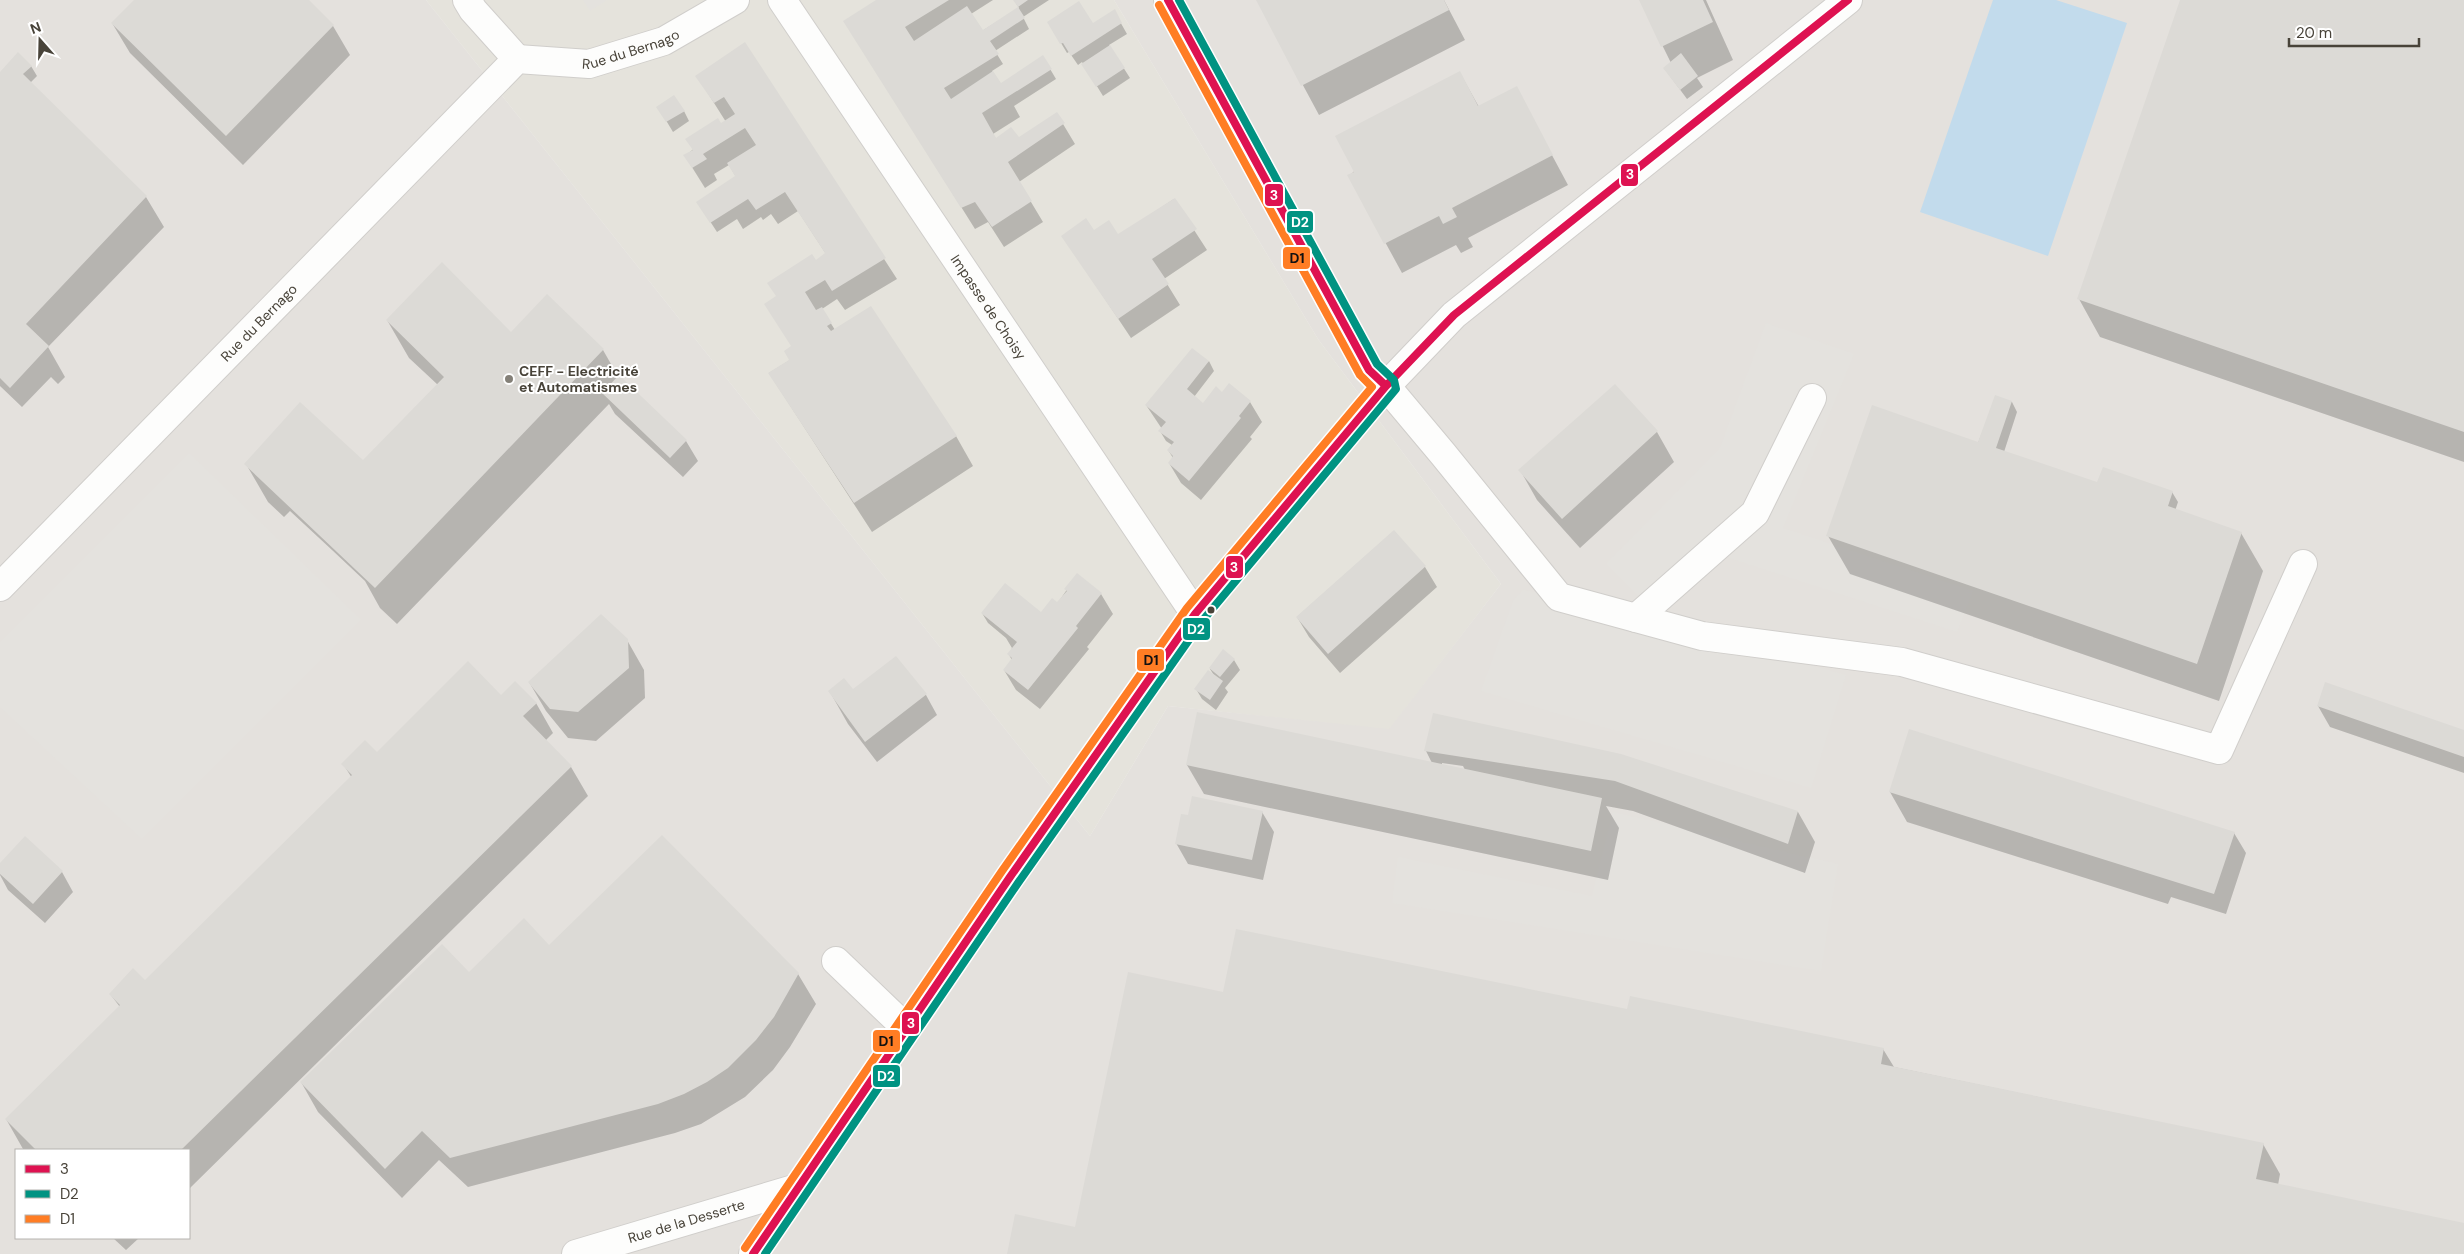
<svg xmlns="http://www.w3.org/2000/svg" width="2464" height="1254" font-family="'DM Sans',sans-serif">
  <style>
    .residential { fill: #e5e3dc }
    .industrial { fill: #e4e1dd; fill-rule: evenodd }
    .parking { fill: #e4e2de }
    .water { fill: #c2dbec }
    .shadow { fill: #0003; fill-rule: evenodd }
    .building { fill: #dcdad6 }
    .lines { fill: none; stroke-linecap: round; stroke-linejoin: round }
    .minor-casing { stroke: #d0cecb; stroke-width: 30 }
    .minor { stroke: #fdfdfc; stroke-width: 28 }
    .bus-1-casing { stroke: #fff; stroke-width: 11 }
    .bus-2-casing { stroke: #fff; stroke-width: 11 }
    .bus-3-casing { stroke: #fff; stroke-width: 11 }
    .bus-1 { stroke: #de1251; stroke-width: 8 }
    .bus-2 { stroke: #009382; stroke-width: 8 }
    .bus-3 { stroke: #ff7d24; stroke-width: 8 }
    .poi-dot { fill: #848078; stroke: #fff; stroke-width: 2 }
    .bus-dot { fill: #484339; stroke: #fff; stroke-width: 2 }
    .labels { text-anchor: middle; stroke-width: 4; stroke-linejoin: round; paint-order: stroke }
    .street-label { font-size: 14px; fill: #484339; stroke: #fff }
    .poi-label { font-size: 14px; font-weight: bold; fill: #484339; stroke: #fff; text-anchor: start }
    .line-badge { stroke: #fff; stroke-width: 2 }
    .badge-label { font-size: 14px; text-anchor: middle; font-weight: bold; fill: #fff }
    .pale-badge-label { font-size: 14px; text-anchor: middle; font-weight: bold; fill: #111 }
  </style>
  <rect width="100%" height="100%" fill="#f2f1ed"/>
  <path class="residential" d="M426 0H1114L1318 339 1501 584 1389 730 1168 706 1090 836Z"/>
  <path class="industrial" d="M0 0H426L1090 836 1168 706 1389 729 1501 584 1318 339 1114 0H2464V1254H0ZM16 1150H189V1238H16Z"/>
  <path class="parking" d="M583 0H607L590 11Z
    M1766 323 1854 354 1783 528 1973 591 1957 632 1711 552 1649 607 1606 564 1720 448Z
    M189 453 361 620 142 839 0 707V642Z
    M1523 590 1559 597 1846 675 1811 788 1481 691 1513 601Z
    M1613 812 1838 864 1821 971 1392 903 1398 857 1592 896Z"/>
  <path class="water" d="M1993 0H2056L2127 23 2048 256 1920 212Z"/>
  <path class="shadow" d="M135 0H307L333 26 350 55 243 165 130 53 112 23Z
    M879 0H993L971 14 982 31 1019 8 1014 0H1049L1023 17 1029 29 995 51 1003 64 992 71 1001 85 1043 57 1056 79 1014 106 1020 117 993 134 996 139H1018L1057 114 1075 144 1019 182 1043 222 1004 247 988 222 975 229 845 22Z
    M1257 0H1444L1465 40 1319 115Z
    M1640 0H1706L1733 60 1697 78 1703 87 1687 99 1664 68 1671 63Z
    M2182 0H2464V462L2100 337 2079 299Z
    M1114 11 1127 34 1109 45 1130 78 1103 96 1082 62 1078 65 1069 52 1067 53 1049 23 1093 25Z
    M745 44 897 279 845 310 837 299 822 309 835 330 956 436 973 466 872 532 769 373 790 360 792 347 777 297 826 254 798 211 778 224 771 214 763 220 761 217 743 229 737 219 717 232 704 212 736 177 729 165 714 174 717 180 705 188 685 156 726 122 697 76Z
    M31 66 37 76 30 83 146 197 164 227 48 347 65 377 58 384 51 377 22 407 0 386V73Z
    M1460 73 1479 107 1516 88 1568 185 1468 238 1473 247 1461 253 1456 245 1402 273 1349 176Z
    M684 111 689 121 673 132 664 117Z
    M1174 199 1207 250 1164 279 1180 305 1131 338 1063 236 1094 232 1118 236Z
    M387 320 511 334 603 350 619 378 686 441 698 461 683 477 615 414 609 404 397 624 380 608 365 581 332 550 290 511 284 517 268 502 246 464 363 462 438 385 409 358Z
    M1209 361 1214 371 1194 397 1204 405 1223 394 1229 384 1250 402 1262 422 1250 437 1252 439 1201 500 1181 483 1169 463 1173 458 1168 450 1172 445 1166 441 1160 431 1162 429 1146 405Z
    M1615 386 1657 432 1674 462 1580 548 1537 500 1520 470Z
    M1996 397 2012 402 2017 412 2004 452 2100 485 2172 492 2178 502 2175 511 2241 533 2263 571 2219 701 1850 574 1828 536 1978 443Z
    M1394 531 1425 567 1437 587 1340 673 1309 637 1297 617Z
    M1077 575 1101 594 1113 614 1087 647 1089 649 1040 709 1016 690 1004 670 1012 660 1009 655 1012 648 1006 638 988 623 982 613 1041 614 1057 604Z
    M627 640 644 670 645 698 596 741 568 738 546 711 529 682Z
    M896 657 926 695 937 715 877 762 848 724 830 692 852 691Z
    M1234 660 1240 670 1225 688 1228 692 1216 710 1202 699 1196 689 1215 677 1210 669Z
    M501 697 536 703 553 733 545 741 571 767 588 796 189 1189V1150L23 1149 6 1119 120 1007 110 994 145 982 352 778 343 764 377 753Z
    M2318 706 2464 731V773L2330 727Z
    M1434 715 1798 812 1815 842 1805 873 1633 811 1606 806 1619 828 1608 880 1204 794 1187 765 1432 763 1426 751ZM1442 763 1463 766 1465 770 1442 765Z
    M1890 792 2234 833 2246 853 2226 914 2171 897 2168 904 1907 822Z
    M1262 812 1274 832 1263 880 1188 864 1176 843 1189 816Z
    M662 837 798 974 816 1004 790 1047 773 1070 745 1097 701 1124 675 1133 468 1187 439 1160 402 1198 318 1112 301 1082 469 973 549 946Z
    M0 866 62 872 73 892 45 923 8 890 0 875Z
    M1224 994 1627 1012 1883 1049 1894 1067 2263 1144 2280 1174 2278 1185 2464 1224V1254H1008L1077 1228Z
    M113 1238H139L126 1250Z"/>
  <path class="building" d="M134 0H309L334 25 226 136 111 23Z
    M876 0H949L905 27 914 41 967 6 983 30 1018 7 1025 18 990 41 999 54 944 88 951 99 993 71 1001 83 1043 55 1052 69 982 113 996 138 1011 127 1019 137 1057 112 1065 123 1008 162 1032 201 992 227 975 202 961 208 843 21Z
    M1013 0H1028L1018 7Z
    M1256 0H1444L1449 10 1301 86Z
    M1639 0H1703L1713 22 1661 47Z
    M2180 0H2464V432L2077 299Z
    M1079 1 1093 23 1115 9 1122 23 1071 56 1063 43 1060 44 1047 22Z
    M745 42 886 258 832 291 825 280 805 292 816 310 822 307 832 323 827 326 831 331 871 306 957 436 854 503 768 373 789 360 784 351 791 346 764 304 776 296 767 283 812 254 816 260 825 253 785 192 756 210 748 199 710 223 696 202 735 176 727 163 756 145 745 128 703 154 707 159 692 168 683 155 693 150 685 139 718 118 721 123 735 114 724 97 714 103 695 76Z
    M1110 45 1125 68 1096 87 1081 64Z
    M18 52 32 66 23 74 147 196 26 324 49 346 10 388 0 378V72Z
    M1681 53 1698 76 1680 90 1663 68Z
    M1460 71 1478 106 1517 86 1553 155 1452 208 1457 217 1443 224 1439 216 1384 244 1347 175 1354 172 1335 136Z
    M674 95 685 111 666 122 656 107Z
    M1175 198 1197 229 1152 259 1169 284 1118 319 1061 236 1086 218 1094 230 1109 220 1118 234Z
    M442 262 511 332 547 294 604 349 375 588 244 464 300 402 363 460 444 377 386 320Z
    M1192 348 1209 361 1187 389 1203 403 1216 386 1222 392 1229 383 1251 401 1239 416 1241 418 1189 481 1168 463 1173 456 1167 450 1174 442 1158 431 1166 422 1145 405Z
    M619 375 687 440 670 458 602 393Z
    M1615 384 1658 431 1562 519 1518 470Z
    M1995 395 2012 401 1996 448 2097 482 2103 467 2173 491 2168 506 2242 532 2197 664 1826 536 1872 405 1978 442Z
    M1394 530 1426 566 1328 654 1296 617Z
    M1077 573 1102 593 1076 626 1078 628 1028 690 1003 670 1012 658 1007 654 1017 642 981 613 1005 583 1041 612 1052 598 1057 602 1067 591 1064 589Z
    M601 614 628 639 629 668 578 712 550 709 528 682Z
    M1223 649 1235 659 1220 677 1209 668Z
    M896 656 927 694 865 742 828 691 844 678 853 689Z
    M468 661 501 695 515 681 537 703 523 716 572 766 181 1150H36L5 1119 120 1005 109 994 133 968 145 980 352 775 341 764 365 740 377 752Z
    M1208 670 1223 681 1210 700 1194 689Z
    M2325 682 2464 730V757L2317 706Z
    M1197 712 1602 798 1591 851 1186 765Z
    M1433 713 1621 754 1798 811 1788 844 1615 781 1424 751Z
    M1909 729 2235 832 2214 894 1889 792Z
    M1192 796 1263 811 1252 860 1175 844 1181 814 1188 815Z
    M662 835 799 973 774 1017 756 1040 728 1068 707 1082 684 1094 658 1104 450 1158 422 1131 385 1169 300 1082 442 944 469 972 524 918 549 945Z
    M25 836 63 871 33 904 0 874V863Z
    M1236 929 1627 1009 1630 996 1884 1048 1881 1064 2264 1143 2256 1179 2464 1223V1254H1007L1015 1214 1075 1227 1128 972 1223 992Z"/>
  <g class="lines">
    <g class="minor-casing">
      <g id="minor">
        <path d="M467 0 473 10 517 59"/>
        <path id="s1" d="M782 0 1195 614"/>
        <path d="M1168 0 1369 370 1386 386 1443 454 1559 597 1702 636 1902 662 2219 750 2303 564"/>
        <path id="s2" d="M0 587 517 59 589 64 664 41 735 0"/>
        <path d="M1636 618 1755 513 1812 398"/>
        <path d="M836 961 906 1028"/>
        <path id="s3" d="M576 1254 797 1188"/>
        <path d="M753 1254 1010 877 1195 614 1386 386 1454 315 1848 0"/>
      </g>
    </g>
    <use href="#minor" class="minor"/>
    <g class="bus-1-casing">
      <path id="bus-1" d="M1168 0 1369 370 1386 386
        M753 1254 1010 877 1195 614 1386 386 1454 315 1848 0"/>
    </g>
    <g class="bus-2-casing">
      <path id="bus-2" d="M765 1254 1018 883 1203 620 1396 389 1394 380 1377 364 1179 0"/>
    </g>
    <g class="bus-3-casing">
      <path id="bus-3" d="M745 1248 1002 871 1187 608 1372 387 1360 375 1159 5"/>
    </g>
    <use href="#bus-1" class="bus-1"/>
    <use href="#bus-2" class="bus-2"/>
    <use href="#bus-3" class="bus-3"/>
  </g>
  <circle class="poi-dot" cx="509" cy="379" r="5"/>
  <circle class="bus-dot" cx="1211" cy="610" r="4.5"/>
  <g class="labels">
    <g class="street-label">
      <text dy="5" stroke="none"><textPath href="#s2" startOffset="855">Rue du Bernago</textPath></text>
      <text dy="5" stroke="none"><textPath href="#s1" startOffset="370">Impasse de Choisy</textPath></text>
      <text dy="5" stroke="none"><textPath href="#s2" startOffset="370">Rue du Bernago</textPath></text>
      <text dy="5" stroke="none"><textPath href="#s3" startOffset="115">Rue de la Desserte</textPath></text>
    </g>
    <g class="poi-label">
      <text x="519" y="376">CEFF - Electricité<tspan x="519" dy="16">et Automatismes</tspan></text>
    </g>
  </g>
  <g class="line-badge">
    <rect x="1620" y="163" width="19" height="24" rx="5" fill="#de1251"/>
    <rect x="1264" y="183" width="20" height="24" rx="5" fill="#de1251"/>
    <rect x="1286" y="210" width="28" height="24" rx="5" fill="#009382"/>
    <rect x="1282" y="246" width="29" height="24" rx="5" fill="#ff7d24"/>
    <rect x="1225" y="555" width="19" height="24" rx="5" fill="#de1251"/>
    <rect x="1182" y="617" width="29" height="24" rx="5" fill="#009382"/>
    <rect x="1136" y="648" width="29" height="24" rx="5" fill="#ff7d24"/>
    <rect x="901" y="1011" width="19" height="24" rx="5" fill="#de1251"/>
    <rect x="872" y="1029" width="29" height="24" rx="5" fill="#ff7d24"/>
    <rect x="872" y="1064" width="29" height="24" rx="5" fill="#009382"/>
  </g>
  <g class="badge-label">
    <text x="1630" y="179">3</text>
    <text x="1274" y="200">3</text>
    <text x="1300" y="227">D2</text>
    <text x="1234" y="572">3</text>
    <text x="1196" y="634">D2</text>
    <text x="911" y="1028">3</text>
    <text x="886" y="1081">D2</text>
  </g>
  <g class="pale-badge-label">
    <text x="1297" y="263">D1</text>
    <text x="1151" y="665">D1</text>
    <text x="886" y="1046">D1</text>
  </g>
  <rect x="15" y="1149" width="175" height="90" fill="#ffffff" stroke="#b6b4b0"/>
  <rect x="25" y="1165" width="25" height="8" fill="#de1251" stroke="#b6b4b0"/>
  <text x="60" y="1174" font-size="15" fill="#484339">3</text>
  <rect x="25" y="1190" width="25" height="8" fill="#009382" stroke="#b6b4b0"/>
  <text x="60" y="1199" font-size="15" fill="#484339">D2</text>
  <rect x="25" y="1215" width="25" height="8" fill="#ff7d24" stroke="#b6b4b0"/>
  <text x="60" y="1224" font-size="15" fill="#484339">D1</text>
  <g transform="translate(40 40) rotate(340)" stroke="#ffffff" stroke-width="4" paint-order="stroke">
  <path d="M0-4L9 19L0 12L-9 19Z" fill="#484339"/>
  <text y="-8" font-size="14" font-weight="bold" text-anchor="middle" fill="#484339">N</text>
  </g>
  <path d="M2289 38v8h130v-8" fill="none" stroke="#484339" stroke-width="2.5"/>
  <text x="2296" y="38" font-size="15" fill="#484339" stroke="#ffffff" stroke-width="4" paint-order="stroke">20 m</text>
</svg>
